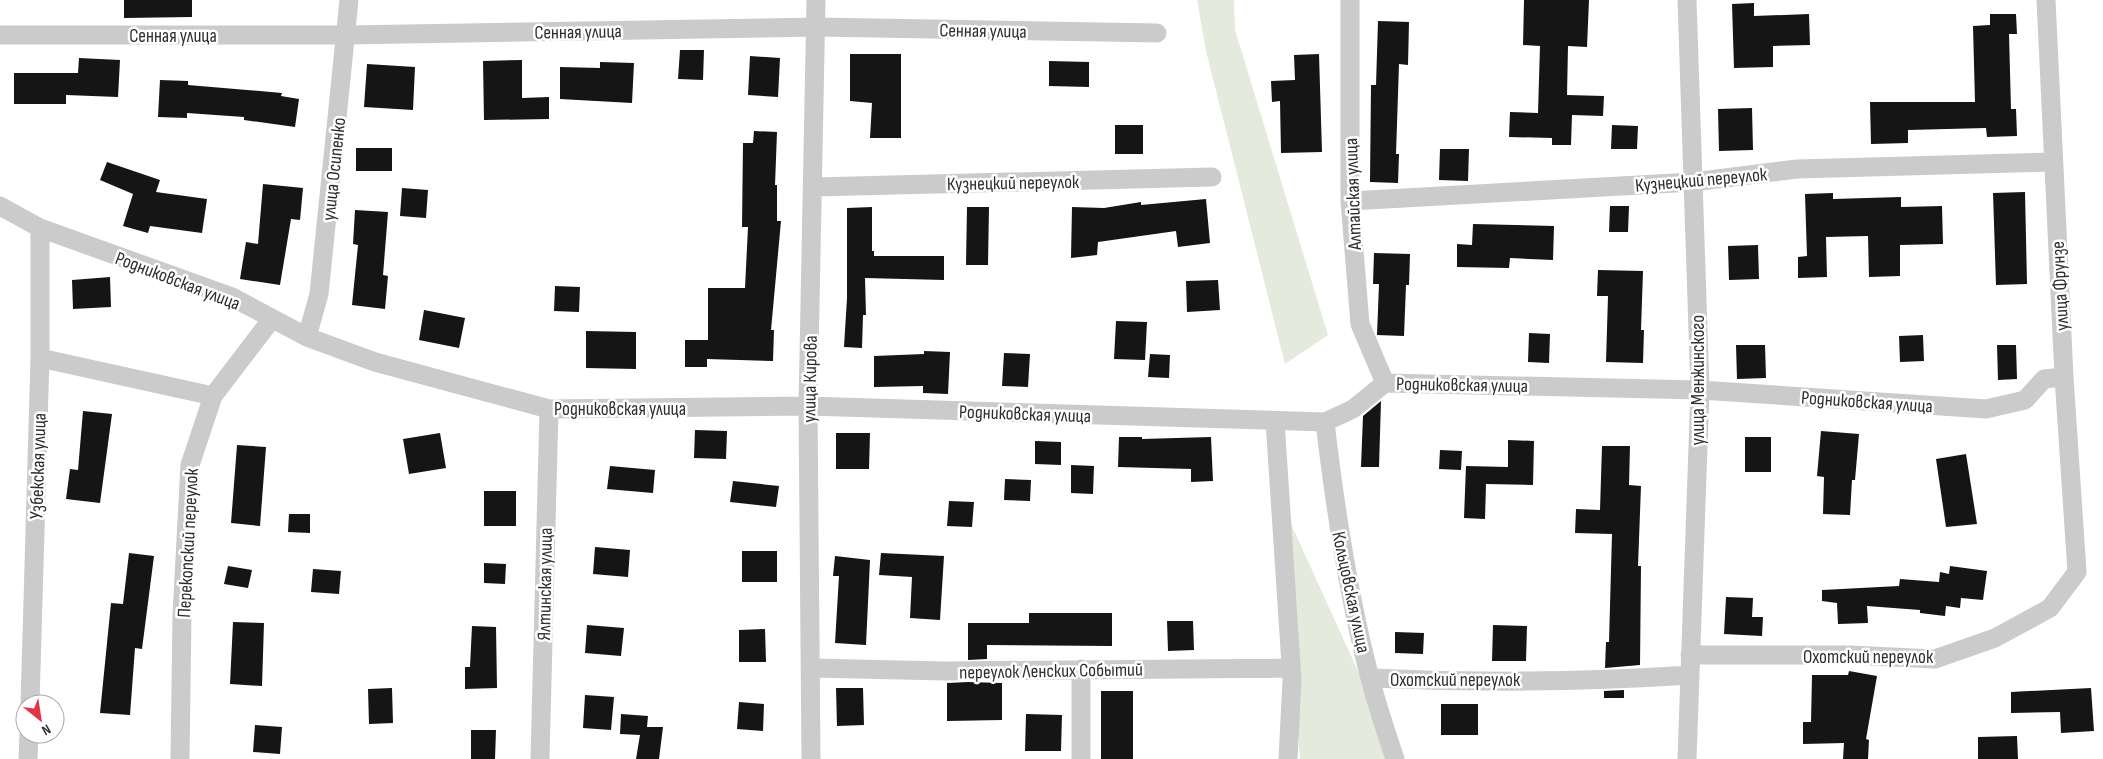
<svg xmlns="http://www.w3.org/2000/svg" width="2103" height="759" font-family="'Sofia Sans Condensed',sans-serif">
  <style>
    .green { fill: #e4ebdc }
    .building { fill: #151515 }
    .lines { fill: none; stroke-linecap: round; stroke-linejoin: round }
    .minor { stroke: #cbcbcb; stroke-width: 19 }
    .labels { text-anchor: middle; stroke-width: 5; stroke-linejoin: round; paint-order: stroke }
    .street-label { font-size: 19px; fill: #2e2e2e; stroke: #fff }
  </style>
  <rect width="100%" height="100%" fill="#fff"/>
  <path class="green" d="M1197 0H1234L1235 30 1328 335 1285 364 1206 51Z
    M1281 502 1398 759H1300Z"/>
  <path class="building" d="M124 0H192V17L124 18Z
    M1524 0H1589L1587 47 1568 46 1567 95 1604 96 1603 116 1572 115 1571 145H1552V138L1509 137 1510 112 1538 113 1540 46 1523 45Z
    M1754 3V16L1809 14 1810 45 1773 46V67L1734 68 1732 4Z
    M1990 14H2016L2017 34H2009L2011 109H2016L2017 136 1987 137 1986 128 1908 130V143L1871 144 1870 102H1975L1973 26 1990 25Z
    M1378 21 1409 22 1408 65 1399 64 1396 154H1399L1398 183 1370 182 1371 85H1376Z
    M680 50H704L703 80 678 79Z
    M850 54H901V138H870L872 103 850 101Z
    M1319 54 1322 152 1281 153 1280 101 1272 102 1271 81 1295 80 1294 55Z
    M750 56 780 58 778 97 748 95Z
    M79 58 120 60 118 97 66 95V104H14V73H78Z
    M522 60V98L549 97V119L484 120 483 61Z
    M1049 61 1089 62V87L1049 86Z
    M600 62 634 63 632 103 560 99V67L600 68Z
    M367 64 415 67 413 110 364 107Z
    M160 80 188 81V85L282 93 281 96 299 99 295 127 244 120V117L187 113V118L158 117Z
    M1752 108 1753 150 1719 151 1718 109Z
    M1115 125H1143V154H1115Z
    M1612 125 1638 126 1637 149H1611Z
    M754 131 777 132 775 185H777V221H781L771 330H774L773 361 707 359V367H685V340H708V288H745L748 227H742L743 143H753Z
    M356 148H392V171H356Z
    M1440 149H1469L1468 181 1439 180Z
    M107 162 160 180 156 192 207 199 202 233 150 226 148 233 123 226 133 194 100 180Z
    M263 184 303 188 300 220 291 219 280 285 240 279 246 242 258 244Z
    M402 188 428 190 426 218 400 216Z
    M2025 192 2027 284 1996 285 1993 193Z
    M1833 193V199L1901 197V207L1942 206 1943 244 1900 245V276L1869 277 1868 236 1826 237 1827 277 1798 278V257L1807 256 1805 194Z
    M1206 199 1210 243 1178 247 1176 231 1098 242 1097 255 1071 258 1072 207 1104 208 1141 202V205Z
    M1610 206H1629L1628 232H1609Z
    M872 207V251H874V256H944V280L865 278 866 315H863L862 348 844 347 847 298V208Z
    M967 207H989L988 265H966Z
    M355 210 388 212 383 275 388 276 385 309 352 305 358 245 353 244Z
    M1473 224 1554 226 1553 260 1510 258 1509 268 1457 267V244L1472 245Z
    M1758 245 1759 279 1729 280 1728 246Z
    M1374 253 1410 254 1409 285H1406L1404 336 1377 335 1379 284H1373Z
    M1598 270 1643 271 1641 330H1644L1643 363 1606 362 1608 296H1597Z
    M110 277 111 307 73 309 72 280Z
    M1218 280 1220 310 1187 312 1186 281Z
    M555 286 580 287 579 312 554 311Z
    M424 310 465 318 459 348 419 340Z
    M1116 321 1147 322 1145 360 1114 359Z
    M586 331 636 332V369L586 368Z
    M1529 333 1550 334 1549 363 1528 362Z
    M1923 335 1924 361 1900 362 1899 336Z
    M1736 345H1765L1766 378 1737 379Z
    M1997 345H2016L2017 379 1998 380Z
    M924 351 950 352 948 394 923 393V386L874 387V356L924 354Z
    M1004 353 1030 354 1028 387 1002 386Z
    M1150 354 1170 355 1169 378 1148 377Z
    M1381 401 1379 467H1361L1363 416Z
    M83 411 112 414 100 503 66 499 70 469 78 470Z
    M695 430 727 431 726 459 694 458Z
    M1821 431 1859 434 1855 480H1852L1850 515 1823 514 1824 477 1817 476Z
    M440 433 446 468 409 474 403 439Z
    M836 433H870L869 469H836Z
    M1119 437H1142V439L1211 437 1213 481 1191 482V469L1118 467Z
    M1745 437H1771V472H1745Z
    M1508 440 1534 441 1533 485 1486 484 1485 519 1464 518 1466 466 1508 467Z
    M1035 441 1061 442V465L1035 464Z
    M237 445 266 447 260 526 231 523Z
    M1602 446H1630L1629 485 1641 486 1638 566H1641L1640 665 1605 668 1606 642H1609L1612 534 1575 533 1576 509 1600 510Z
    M1440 450 1462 451 1461 470 1439 469Z
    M1966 454 1977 524 1946 527 1936 459Z
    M1071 465 1094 466 1093 494 1071 493Z
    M610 466 655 470 653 493 607 489Z
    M1005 479 1031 480 1030 501 1004 500Z
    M733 481 779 486 776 507 730 502Z
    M484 491H516V526H484Z
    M949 501 974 502 972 527 947 526Z
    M289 514H310V533L288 532Z
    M595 547 630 550 628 577 593 574Z
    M742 551H777V582H742Z
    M129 553 154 556 142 649 135 648 130 715 100 713 111 603 123 604Z
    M881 553 944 556 940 620 910 618 912 577 879 575Z
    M835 556 870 560 866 645 835 643 839 576H833Z
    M484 563 506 564 505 584 484 583Z
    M228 566 252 570 248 588 224 584Z
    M1950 566 1987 571 1983 600 1961 598 1960 608 1946 606 1945 616 1920 613V610L1867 606 1868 623 1838 624 1837 603 1822 601V590L1899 586 1900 579 1939 582 1940 572 1949 574Z
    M313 569 341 571 339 594 311 592Z
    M1726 597 1753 598 1752 617H1763L1762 636 1724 634Z
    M1029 613H1112V646L987 645V659L968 660V623H1029Z
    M1167 621H1193L1194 650 1168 651Z
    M233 622 264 623 262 686 230 684Z
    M587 625 624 628 621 656 585 653Z
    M1493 625 1527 626 1526 661H1492Z
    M472 626 496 627 497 688 465 689V667H470Z
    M765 629 766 662H739V630Z
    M1395 632 1424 633 1423 654 1395 653Z
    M1849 671 1877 676 1866 739 1869 740 1868 759H1843L1844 743 1803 744V722H1811L1812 675H1848Z
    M968 682 1002 683V720L947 721V683Z
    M392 688 393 723 369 724 368 689Z
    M836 688H863L864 725 837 726Z
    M2091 688 2094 731 2061 733 2060 712 2011 713V692Z
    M1624 690V698H1604V691Z
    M1101 691H1133V759H1101Z
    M585 695 614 697 611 730 583 728Z
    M739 702 764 704 763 731 737 729Z
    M1441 704H1478V735H1441Z
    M621 714 648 716 647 727H663L659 759H636L640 735 620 734Z
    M1026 714 1062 715 1061 751H1025Z
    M255 725 282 727 280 754 253 752Z
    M471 730H496L495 759H471Z
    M2017 736 2018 759H1978V737Z"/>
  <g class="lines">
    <path class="minor" d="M1350 0V201L1360 324 1385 383
      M0 35H347L816 27 1157 33
      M814 187 1212 177
      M1350 201 1693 182 1797 169 2053 162
      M0 206 40 228 232 297 307 337 375 362 549 409 808 406 1325 422 1353 409 1385 383 1700 390 1986 409 2025 400 2044 379 2064 377
      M307 337 319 294 349 0
      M40 358 213 396
      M1275 421 1292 680 1288 759
      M1325 422C1335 508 1348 595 1370 678 1377 706 1386 732 1395 759
      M1690 655H1849L1935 659 1995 638 2050 608 2077 572 2064 377 2046 0
      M811 668 945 671 1291 668
      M1081 669V759
      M1370 678C1476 683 1584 682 1690 675
      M30 704 40 358V228
      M28 759 29 734
      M180 759 182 614 190 465 213 396 271 320
      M540 759 549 409
      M811 759 808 406 816 0
      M1687 759 1700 390 1687 0"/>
  </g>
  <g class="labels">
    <g class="street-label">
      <text transform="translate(983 30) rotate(1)" y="7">Сенная улица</text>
      <text transform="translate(578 31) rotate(-1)" y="7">Сенная улица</text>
      <text x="173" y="42">Сенная улица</text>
      <text transform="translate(333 169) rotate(-84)" y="7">улица Осипенко</text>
      <text transform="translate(1701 179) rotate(-5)" y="7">Кузнецкий переулок</text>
      <text transform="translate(1013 182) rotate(-1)" y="7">Кузнецкий переулок</text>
      <text transform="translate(1352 194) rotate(-92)" y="7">Алтайская улица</text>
      <text transform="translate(178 280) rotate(21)" y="7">Родниковская улица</text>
      <text transform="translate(2059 286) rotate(-93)" y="7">улица Фрунзе</text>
      <text transform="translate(809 379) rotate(-89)" y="7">улица Кирова</text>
      <text transform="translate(1697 380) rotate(-90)" y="7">улица Менжинского</text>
      <text transform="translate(1462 384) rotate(1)" y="7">Родниковская улица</text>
      <text transform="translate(1867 401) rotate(4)" y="7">Родниковская улица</text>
      <text x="620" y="415">Родниковская улица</text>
      <text transform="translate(1025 413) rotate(2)" y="7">Родниковская улица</text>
      <text transform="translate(37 466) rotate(-88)" y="7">Узбекская улица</text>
      <text transform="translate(187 543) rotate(-87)" y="7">Перекопский переулок</text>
      <text transform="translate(544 584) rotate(-89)" y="7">Ялтинская улица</text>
      <text transform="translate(1352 592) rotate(78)" y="7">Кольцовская улица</text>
      <text x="1868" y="663">Охотский переулок</text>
      <text transform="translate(1051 670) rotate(-1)" y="7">переулок Ленских Событий</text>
      <text x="1455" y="686">Охотский переулок</text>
    </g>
  </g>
  <g transform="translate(40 719) rotate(150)"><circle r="24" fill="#ffffff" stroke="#ababab"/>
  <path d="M0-4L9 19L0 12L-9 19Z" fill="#e13446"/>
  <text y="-8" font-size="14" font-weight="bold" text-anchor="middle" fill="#2e2e2e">N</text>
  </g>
</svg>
